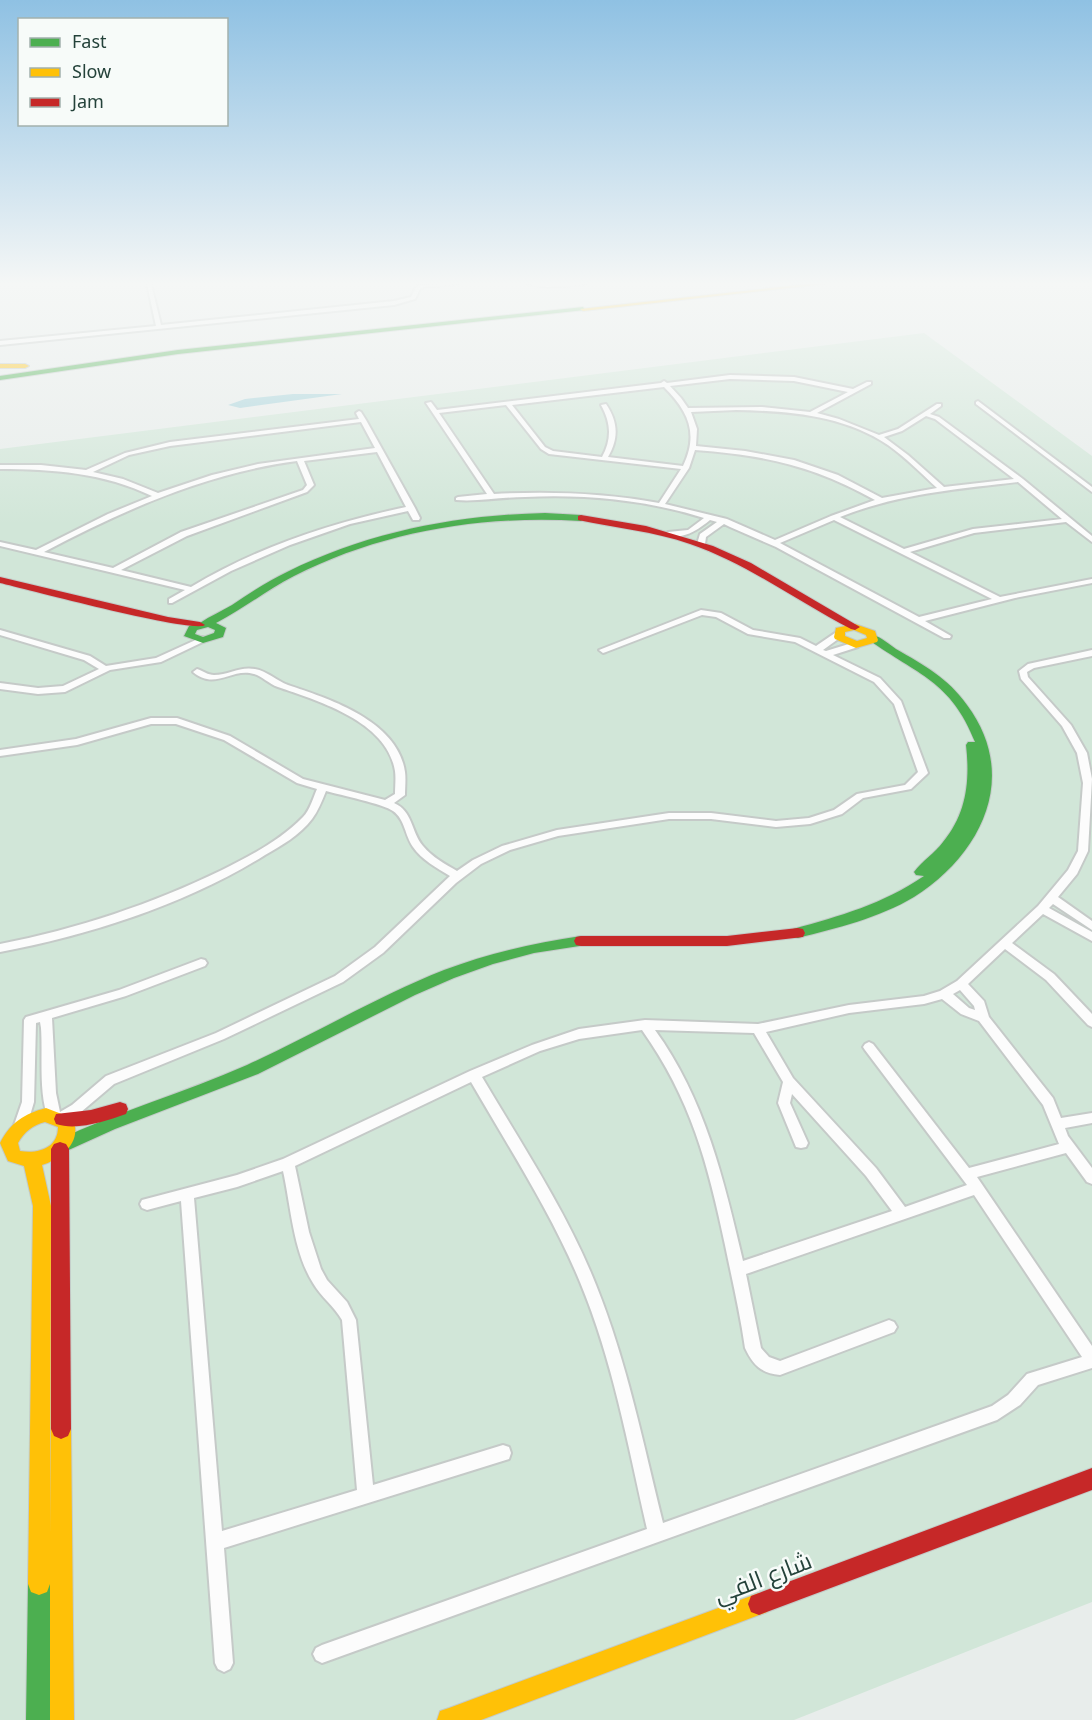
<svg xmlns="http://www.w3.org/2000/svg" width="1092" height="1720" font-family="'Noto Sans',Cairo,sans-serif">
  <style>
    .green { fill: #d1e6d8 }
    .water { fill: #a9d4db }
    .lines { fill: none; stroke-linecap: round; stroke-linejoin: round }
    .street-casing { stroke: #c5cac8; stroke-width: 4 }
    .fast-casing { stroke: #c3cbc8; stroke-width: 2 }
    .slow-casing { stroke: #c3cbc8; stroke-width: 2 }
    .jam-casing { stroke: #c3cbc8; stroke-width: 2 }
    .street { fill: #fcfcfc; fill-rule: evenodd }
    .fast { fill: #4caf50; fill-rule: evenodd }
    .slow { fill: #ffc107; fill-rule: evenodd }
    .jam { fill: #c62828; fill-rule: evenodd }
    .labels { text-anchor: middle; stroke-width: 5; stroke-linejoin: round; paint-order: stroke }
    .near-street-label { font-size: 24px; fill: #24423a; stroke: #f7fbf9 }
  </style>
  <rect width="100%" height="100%" fill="#e8edeb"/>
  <path class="green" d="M924 333 1092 456V1602L794 1720H0V449Z"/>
  <path class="water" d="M293 394H342L240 408 228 405 245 399Z"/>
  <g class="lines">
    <g class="street-casing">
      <path id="street" d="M147 284H151L161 325 394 301 411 297 416 287 420 285 457 284 423 287 420 289 415 299 394 305 0 345V341L156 326Z
        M528 284H586L548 287Z
        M730 375 794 377 853 389 867 382H871V384L817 413 839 419 879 435 898 429 937 404H941V406L930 414 939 417 1023 479 1092 536V542L1066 522 974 533 910 552 1000 597 1092 579V583L1015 598 925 621 951 636 950 638H944L776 547 730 527 724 524 706 537 705 544 701 546 697 544 700 534 717 522 710 520C698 530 680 542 664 534L668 532 688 530 704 518C647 500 584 494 525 497 503 497 477 502 456 500V498L458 497 487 494 426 403 431 402 437 410 661 383 664 381 667 383ZM730 379 794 381 848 392 810 412 762 407 688 408 681 398 670 386ZM664 387C688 411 699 433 683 466L608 457C619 438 618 422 606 404L601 405C611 423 612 439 602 457L553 451 545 447 512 405ZM506 405 541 449 549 454 681 469 659 503C604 493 550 491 494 494L439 413ZM736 410C788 411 843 415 888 445 906 458 921 473 937 488L882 498 838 475 794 460 745 451 696 446 697 429 691 412ZM926 416 935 419 1014 479 944 487 908 455 884 437 902 431ZM695 450C764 455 814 466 875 500L831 516 775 540 727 519 665 504 689 468ZM1018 482 1062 519 973 529 904 549 840 517C897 494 957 489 1018 482ZM834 520 992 599 919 617 780 543Z
        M978 401 1092 487V492L976 404V402Z
        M359 411 361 412 366 420 415 508 420 518 419 520H413L408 511 350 524 290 545 231 571 172 603H169V599L185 590 0 546V542L36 550 108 514 152 496C104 473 53 469 0 469V465H41L86 470 125 453 170 442 359 419 356 413ZM361 422 375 448 258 464 212 475 158 493 123 479 93 472 129 455 170 446ZM377 452 406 507C331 523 257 547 191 587L121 570 187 536 307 492 314 485 304 461ZM297 461 307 485 303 490 181 532 113 568 44 552C124 510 206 473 297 461Z
        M701 610 721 613 753 630 800 638 816 646 835 633H841V637L823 650 826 651 852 643H858V647L833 655 880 678 901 701 928 773 926 775 911 789 863 798 842 814 810 824 776 827 711 819H669L558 836 510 850 481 864 456 883 383 953 343 982 224 1039 114 1084 81 1112 64 1121 59 1119 54 1121 49 1120C38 1095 43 1055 41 1028L40 1022 36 1023 34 1102 26 1129 21 1130 16 1129 14 1125 22 1102 24 1020 26 1017 119 990 201 959 205 960 207 963 205 966 126 996 52 1018 56 1093 60 1112 72 1105 106 1076 216 1033 335 976 375 947 450 876C437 868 422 860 413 847 405 836 405 819 393 811 384 804 340 795 326 791 322 801 318 811 312 819 300 835 281 846 265 855 187 904 90 935 0 952V944C77 929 152 904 222 870 250 856 281 840 303 817 310 810 313 798 317 789L297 783 224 740 176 724H151L77 745 0 756V750L76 739 151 718H177L230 736 303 779 385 800 395 794C395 787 396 778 395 771 387 721 318 701 278 687 269 684 262 676 254 674 232 667 215 691 193 672L197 669C203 671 208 675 214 675 229 675 240 666 255 669 267 671 277 681 288 685 330 699 398 721 405 772 406 779 405 788 405 795L394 803C413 811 411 832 423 846 432 857 445 864 457 871L473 860 502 846 557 830 669 813H711L776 821 809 818 834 810 857 794 905 785 918 772 894 704 874 682 795 642 748 634 716 617 702 615 606 652 603 653 599 650Z
        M0 630 90 656 106 666 156 658 200 638 203 637 207 640 161 662 110 670 65 692 38 694 0 689V683L38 688 63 686 99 669 84 660 0 635Z
        M1092 650V656L1034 668 1027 672 1028 677 1071 725 1087 753 1092 779 1088 851 1077 874 1058 897 1092 921V930L1053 904 1049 908 1092 932V941L1043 914 1012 943 1054 974 1092 1014V1027L1088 1025 1046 980 1005 949 968 984 984 1001 989 1017 1053 1098 1061 1118 1092 1113V1123L1065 1128 1068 1136 1092 1168V1184L1087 1182 1066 1153 977 1177 1092 1346V1368L1038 1385 1020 1405 997 1420 322 1663 316 1660 313 1654 316 1648 322 1645 647 1529C628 1446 613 1361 580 1282 551 1212 509 1148 471 1082L295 1166 309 1232 321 1269 327 1280 347 1302 356 1320 373 1485 503 1445 509 1447 511 1453 509 1459 224 1548 233 1663 230 1669 224 1672 218 1669 215 1663 181 1201 147 1210 142 1208 140 1204 142 1200 237 1175 283 1159 470 1071 532 1045 579 1029 645 1020 758 1024 849 1005 924 996 940 991 957 981 1038 906 1068 870 1078 851 1083 783 1077 753 1062 726 1021 679 1019 671 1028 664ZM960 990 974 1006 975 1010 969 1008 953 994ZM942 999 961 1014 979 1021 1043 1105 1059 1144 969 1168 873 1044 869 1042 865 1044 863 1047 865 1050 967 1185 905 1207 876 1168 793 1078 766 1032 849 1013 924 1004ZM642 1030C691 1099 708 1164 725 1245 732 1279 740 1313 745 1348 753 1365 761 1373 780 1375L894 1332 897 1327 894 1322 889 1320 780 1361 769 1357 761 1348 746 1274 974 1195 1082 1357 1027 1374 1008 1395 992 1406 663 1523C643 1443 627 1362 596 1285 567 1212 522 1145 482 1077L540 1051 579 1039ZM655 1030 754 1033 783 1082 778 1103 796 1147 801 1148 806 1147 808 1143 790 1103 792 1094 866 1176 892 1211 743 1261C724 1180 705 1099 655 1030ZM283 1171C291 1207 293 1251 313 1283 321 1297 334 1306 342 1320L357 1490 222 1531 194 1198 237 1187Z"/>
    </g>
    <g class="fast-casing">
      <path id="fast" d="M583 307 585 310 178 354 0 380V376L178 350Z
        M545 513 581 515 586 518 581 521C482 515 383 531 294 576 267 590 243 609 216 623L226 628 223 637 203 643 184 636 189 626 200 623C210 616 222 611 232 605 250 593 268 581 287 572 368 532 456 515 545 513ZM208 627 215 630 214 633 203 637 195 634 197 630Z
        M873 635C881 637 889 644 896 649 924 665 948 678 967 705 1020 776 982 854 914 897 879 918 837 928 798 938L793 937 791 933 793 929C840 916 883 904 924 876L916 875 914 872C922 861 935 853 943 842 967 813 970 780 966 745L968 742H975C951 681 918 675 869 640V636Z
        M581 936 586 937 588 941 586 945 534 953 493 964 454 978 415 995 258 1074 115 1129 62 1153 56 1151 53 1146 56 1141C118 1111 184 1093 247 1065 313 1035 376 997 444 970 489 953 534 943 581 936Z
        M39 1573 47 1576 50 1584V1720H26L28 1584 31 1576Z"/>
    </g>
    <g class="slow-casing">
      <path id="slow" d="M806 284H825L583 311 580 309Z
        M0 364H25L29 366 25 368H0Z
        M855 624 875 631 878 640 877 642 856 648 835 639 834 637 836 628ZM854 630 866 635 867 638 857 641 845 636V632Z
        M46 1108 72 1118C84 1141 61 1159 42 1165L51 1206 50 1534 51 1429 54 1422 61 1419 68 1422 71 1429 74 1720H50V1584L47 1592 39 1595 31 1592 28 1584 33 1206 24 1166 8 1161 0 1143C11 1122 24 1114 46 1108ZM45 1122 58 1127C58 1148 39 1154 20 1151L18 1143C24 1132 33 1125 45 1122Z
        M759 1593 767 1596 770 1604 767 1612 759 1615 481 1720H437L440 1711 449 1708Z"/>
    </g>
    <g class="jam-casing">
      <path id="jam" d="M581 515 646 526 713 546 751 563 860 627 855 630 851 629C797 601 748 564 690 544 653 531 615 528 578 520V516Z
        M0 577 168 617 200 622 205 625C194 634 26 589 0 583Z
        M798 928 803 929 805 933 803 937 727 946H581L576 945 574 941 576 937 581 936H727Z
        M120 1102 126 1104 128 1109 126 1114C106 1121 77 1131 56 1124L54 1119 56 1114 91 1110Z
        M60 1142 66 1144 69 1149 71 1429 68 1436 61 1439 54 1436 51 1429V1149L54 1144Z
        M1092 1468V1490L759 1615 751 1612 748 1604 751 1596 759 1593Z"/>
    </g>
    <use href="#street" class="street"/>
    <use href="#fast" class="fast"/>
    <use href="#slow" class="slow"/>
    <use href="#jam" class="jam"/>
  </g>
  <linearGradient id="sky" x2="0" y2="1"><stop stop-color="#8fc1e3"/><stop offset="0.54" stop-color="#f5f7f6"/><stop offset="1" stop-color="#f5f7f6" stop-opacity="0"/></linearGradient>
  <rect width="1092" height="525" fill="url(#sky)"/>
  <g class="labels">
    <g class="near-street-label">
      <text transform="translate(763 1578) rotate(-21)" y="8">شارع الفي</text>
    </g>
  </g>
  <rect x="18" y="18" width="210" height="108" fill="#f7fbf9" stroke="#a3b1ad" stroke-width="1.5"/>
  <rect x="30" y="38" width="30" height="9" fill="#4caf50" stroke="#a3b1ad" stroke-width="1.5"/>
  <text x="72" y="48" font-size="18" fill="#24423a">Fast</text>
  <rect x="30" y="68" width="30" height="9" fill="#ffc107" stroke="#a3b1ad" stroke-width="1.5"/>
  <text x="72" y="78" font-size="18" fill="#24423a">Slow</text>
  <rect x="30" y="98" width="30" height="9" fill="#c62828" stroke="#a3b1ad" stroke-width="1.5"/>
  <text x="72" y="108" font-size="18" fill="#24423a">Jam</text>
</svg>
